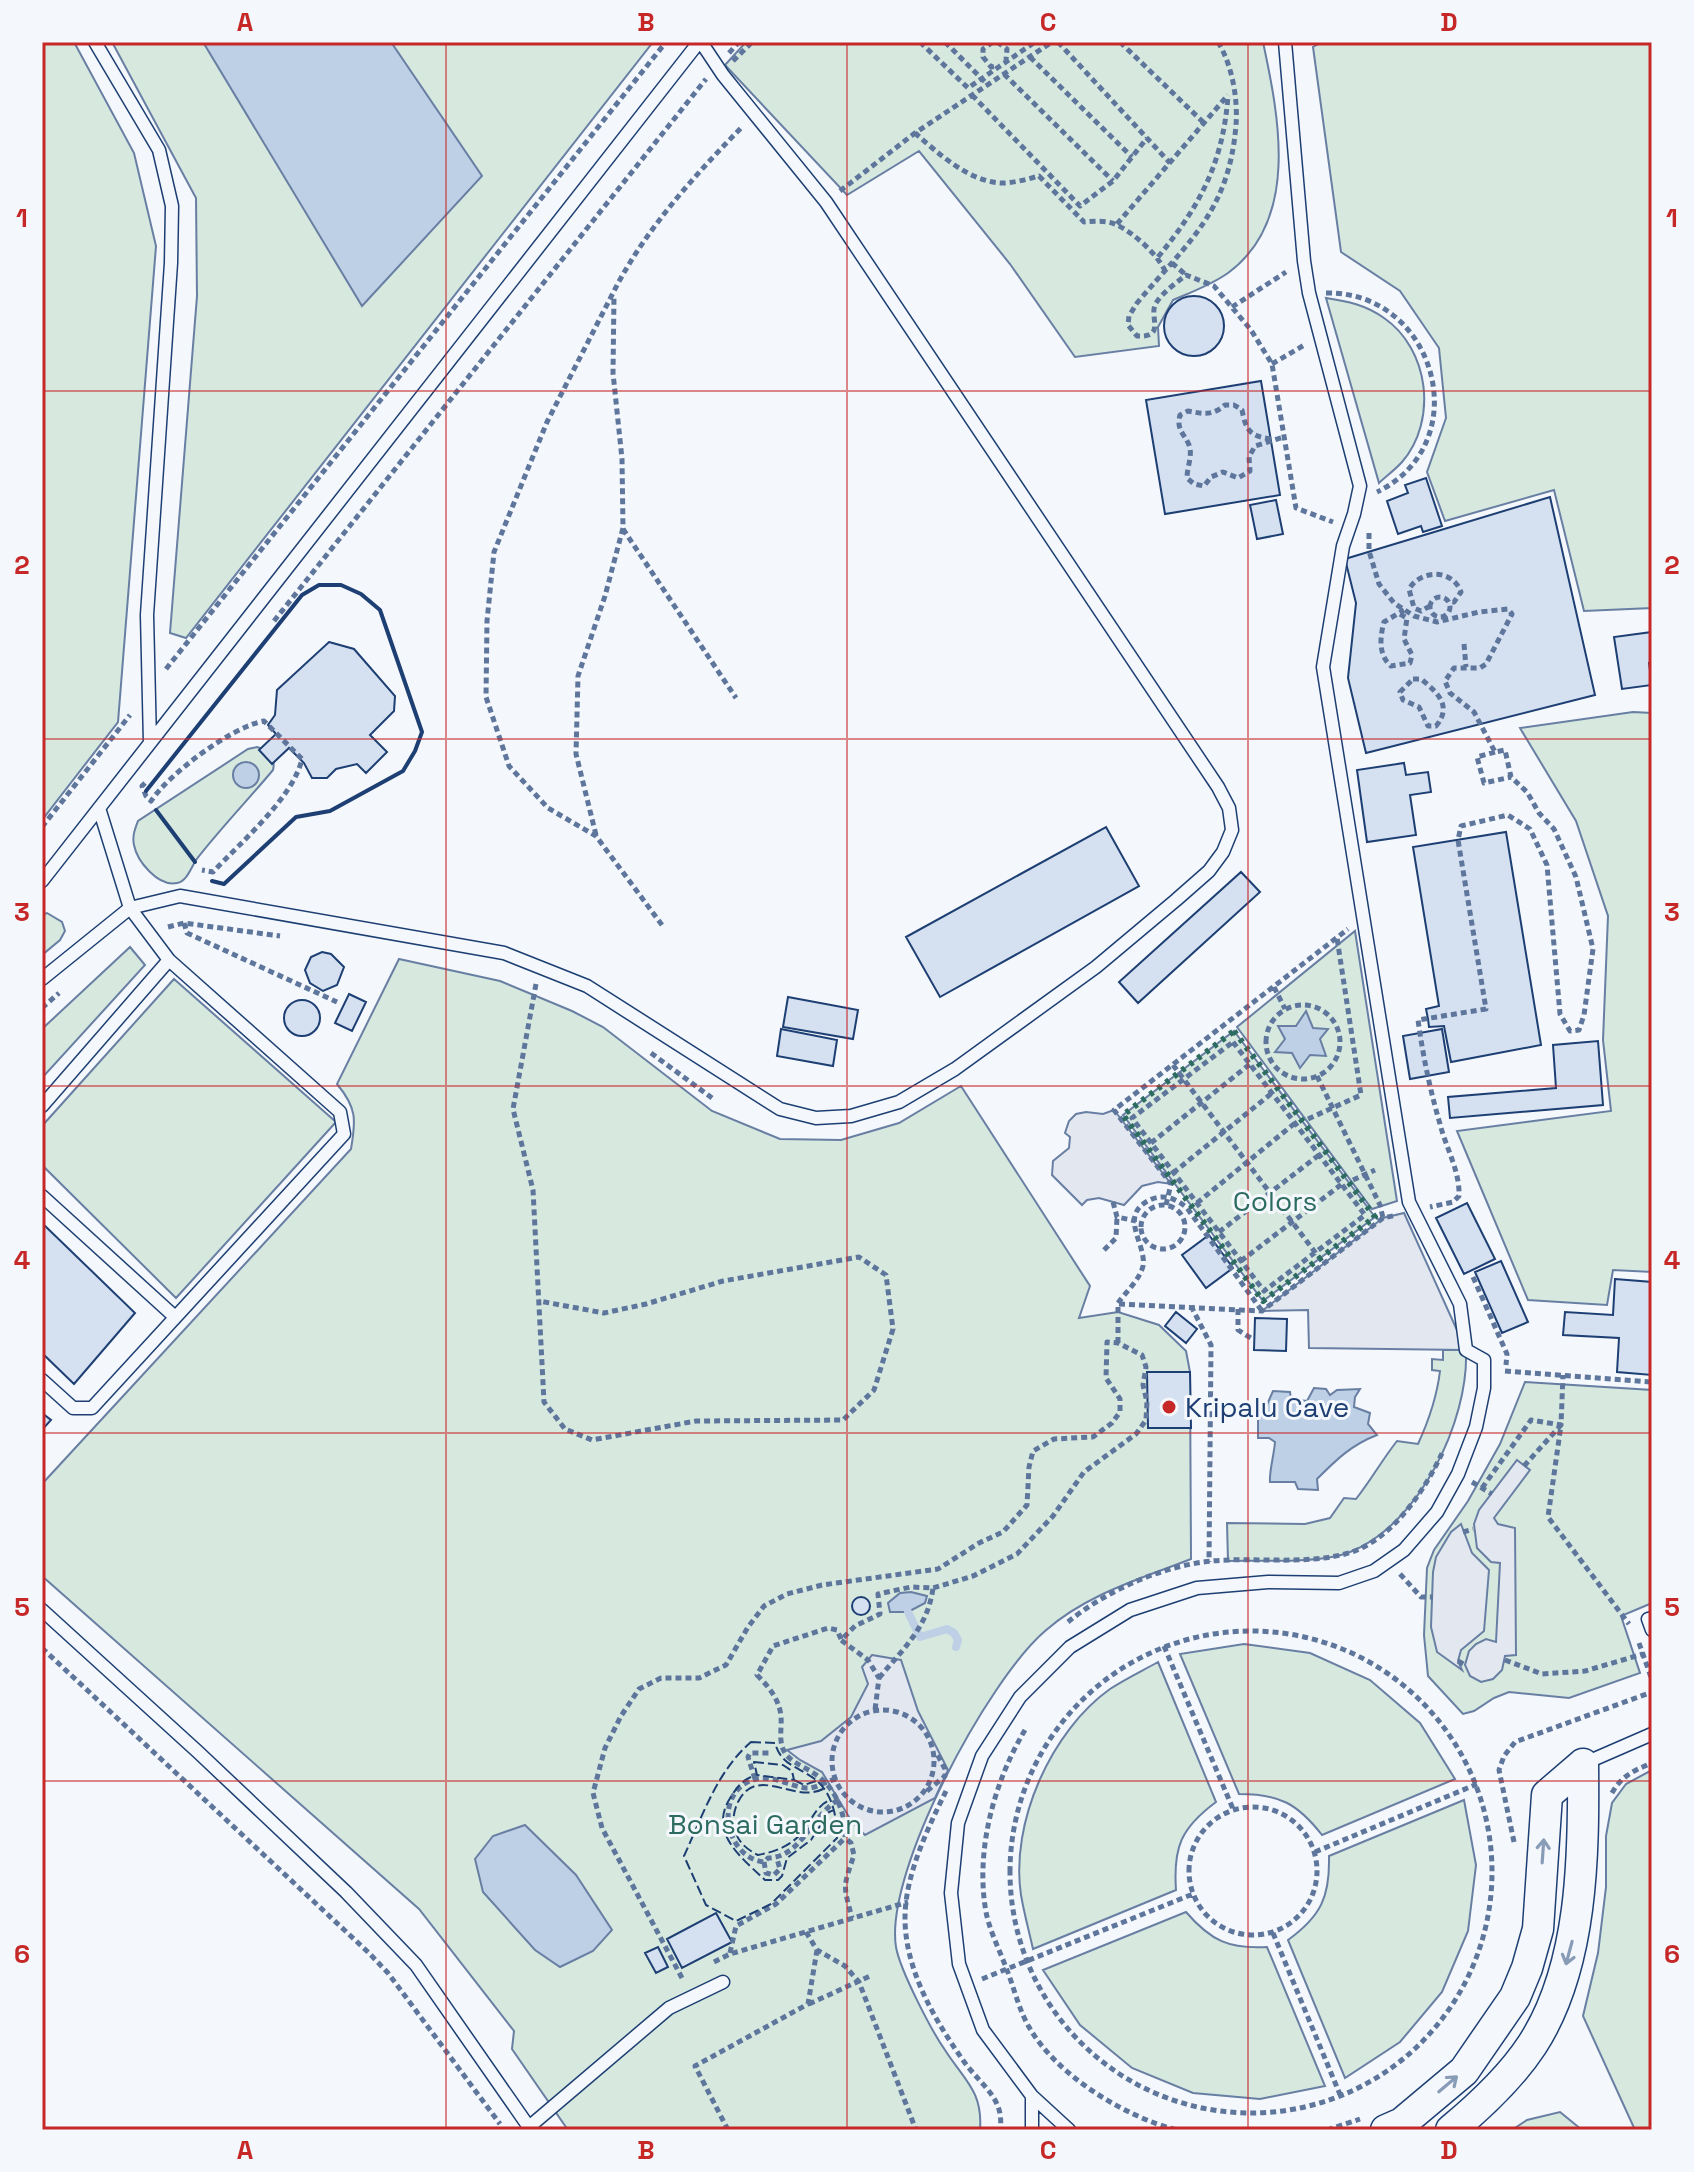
<svg xmlns="http://www.w3.org/2000/svg" width="1694" height="2172" font-family="'Space Grotesk',sans-serif">
  <style>
    .green { fill: #d7e8df; stroke: #687fa3; stroke-width: 2 }
    .parking { fill: #e3e8f0; stroke: #687fa3; stroke-width: 2 }
    .water { fill: #bed0e5; stroke: #687fa3; stroke-width: 2 }
    .lines { fill: none; stroke-linecap: round; stroke-linejoin: round }
    .stream { stroke: #bed0e5; stroke-width: 8 }
    .building { fill: #d5e0f0; stroke: #1d3f73; stroke-width: 2 }
    .service-casing { stroke: #1d3f73; stroke-width: 15 }
    .tertiary-casing { stroke: #1d3f73; stroke-width: 33 }
    .path { stroke: #5e769c; stroke-width: 5; stroke-dasharray: 6 4; stroke-linecap: butt }
    .service { stroke: #f4f7fb; stroke-width: 12 }
    .tertiary { stroke: #f4f7fb; stroke-width: 30 }
    .hedge { stroke: #2c6c60; stroke-width: 6; stroke-dasharray: 4 6; stroke-linecap: butt }
    .fence { stroke: #1d3f73; stroke-width: 2; stroke-dasharray: 10 4; stroke-linecap: butt }
    .wall { stroke: #1d3f73; stroke-width: 4 }
    .oneway { stroke: #889bb7 }
    .grid { fill: none; stroke: #c62828; stroke-width: 2; stroke-opacity: 0.55 }
    .poi-dot { fill: #c62828; stroke: #f4f7fb; stroke-width: 3 }
    .labels { text-anchor: middle; stroke-width: 6; stroke-linejoin: round; paint-order: stroke }
    .park-label { font-size: 28px; fill: #2c6c60; stroke: #f4f7fb }
    .poi-label { font-size: 28px; fill: #1d3f73; stroke: #f4f7fb; text-anchor: start }
    .neatline { fill: none; stroke: #c62828; stroke-width: 3 }
    .grid-label { font-size: 26px; text-anchor: middle; font-weight: bold; fill: #c62828 }
  </style>
  <rect width="100%" height="100%" fill="#f4f7fb"/>
  <path class="green" d="M42 42H74L134 153 156 246 118 722 42 820Z
    M112 42H653L186 638 170 633 197 296 196 198Z
    M746 42H1263C1279 117 1300 220 1228 273 1211 285 1192 292 1173 300L1158 327 1159 346 1075 357 1010 264 919 151 847 195 725 65Z
    M1322 42H1652V608L1584 611 1554 490 1445 521 1427 472 1446 418 1439 348 1400 291 1341 252 1313 47Z
    M1326 298C1347 301 1366 305 1384 318 1429 349 1438 420 1402 462 1395 470 1386 476 1379 483Z
    M1633 712 1652 713V1272L1613 1270 1607 1305 1528 1300 1457 1131 1611 1111 1603 1040 1608 916 1576 821 1520 728Z
    M257 747C268 750 276 759 273 770 248 800 220 829 196 860 191 868 187 881 177 883 158 887 137 861 134 845 132 836 135 829 138 821L248 749Z
    M47 913 62 922 65 931 60 940 42 955V915Z
    M1355 931 1397 1201 1372 1209 1237 1027Z
    M130 947 145 965 42 1078V1029Z
    M399 959 500 981 572 1011 603 1027 712 1111 780 1139 841 1140 899 1123 961 1086 1090 1286 1079 1318 1118 1312 1159 1325 1186 1351 1190 1372 1191 1559C1140 1579 1087 1594 1045 1631 988 1680 884 1872 896 1947 900 1970 931 2030 945 2050 964 2080 983 2091 980 2130H568L512 2049 514 2031 419 1909 42 1576V1484L351 1149C356 1120 357 1108 337 1084Z
    M174 979 336 1122 176 1298 42 1165V1126Z
    M1234 1031 1375 1217 1263 1301 1123 1115Z
    M1443 1350H1466C1469 1421 1419 1525 1350 1552 1321 1564 1260 1560 1228 1561L1227 1523 1305 1524 1330 1518 1344 1498 1356 1499C1371 1480 1382 1460 1397 1441L1418 1444C1429 1420 1437 1396 1440 1371L1432 1370V1359L1443 1360Z
    M1525 1382 1652 1390V1603L1621 1616 1640 1673 1569 1698 1509 1692 1494 1698 1474 1711 1463 1714 1428 1676 1424 1635 1427 1568 1434 1550 1468 1501 1500 1444Z
    M1244 1644 1310 1653 1370 1680 1420 1723 1455 1779 1322 1835C1297 1803 1279 1794 1239 1794L1180 1654Z
    M1158 1662 1216 1802C1181 1828 1173 1847 1176 1890L1033 1949C1029 1931 1024 1913 1021 1895 1010 1823 1051 1731 1110 1689 1125 1679 1142 1671 1158 1662Z
    M1652 1770V2130H1635L1583 2016 1598 1953 1606 1887V1836L1612 1803 1626 1784Z
    M1464 1800 1476 1865 1468 1931 1442 1992 1400 2042 1345 2078 1288 1940C1321 1916 1330 1897 1329 1856Z
    M1186 1912C1211 1941 1229 1949 1267 1947L1325 2086 1260 2099 1193 2093 1132 2068 1080 2025 1043 1970Z
    M1560 2112 1582 2130H1512L1527 2120Z"/>
  <path class="parking" d="M1114 1110 1171 1184 1158 1182 1142 1186 1124 1205 1099 1198 1087 1200 1082 1205 1052 1175 1053 1161 1069 1148 1070 1137 1065 1133 1069 1121 1076 1114 1086 1112 1103 1114Z
    M1404 1213 1466 1350 1309 1348 1308 1310 1262 1311 1383 1218Z
    M1517 1460 1530 1470 1494 1518 1498 1524 1515 1528 1516 1655 1505 1656 1502 1670 1493 1679 1481 1682 1470 1676 1465 1665 1469 1651 1476 1644 1486 1639 1496 1642 1500 1563 1491 1562 1477 1548 1474 1524 1479 1510Z
    M1461 1524 1472 1553 1489 1570 1484 1631 1461 1650 1458 1661 1462 1670 1437 1652 1431 1627 1433 1572 1436 1557 1451 1532Z
    M872 1655 901 1660 918 1711 948 1770 935 1798 865 1835 852 1822 822 1772 800 1760 787 1750 821 1741 851 1717 868 1684 862 1667Z"/>
  <path class="water" d="M203 42H391L482 176 362 306Z
    M233 775a13 13 0 1 1 26 0a13 13 0 1 1-26 0Z
    M1306 1011 1313 1028 1328 1029 1320 1039 1326 1056 1310 1055 1300 1068 1292 1053 1275 1052 1285 1039 1278 1026H1296Z
    M1314 1388 1326 1389 1330 1395 1337 1390 1360 1389 1355 1397 1354 1407 1370 1413 1368 1424 1377 1435C1351 1445 1336 1460 1317 1479L1318 1490 1298 1489 1295 1482H1270C1269 1472 1274 1455 1275 1442L1269 1438H1258V1420L1262 1416 1273 1391 1290 1392 1291 1399 1307 1401Z
    M911 1592 927 1596 925 1603 908 1612H890L888 1603 900 1593Z
    M525 1825 576 1875 612 1930 593 1951 560 1967 535 1950 483 1892 475 1859 493 1836Z"/>
  <g class="lines">
    <path class="stream" d="M908 1612 920 1637 947 1629 954 1633 958 1640 956 1647"/>
  </g>
  <path class="building" d="M1164 326a30 30 0 1 1 60 0a30 30 0 1 1-60 0Z
    M1261 381 1280 495 1165 514 1146 400Z
    M1426 478 1442 526 1423 532 1421 526 1398 534 1387 501 1408 493 1405 485Z
    M1550 497 1595 695 1366 753 1348 678 1356 603 1345 559Z
    M1276 500 1283 534 1257 539 1250 505Z
    M1652 632V662L1649 663 1652 685 1622 689 1614 637Z
    M329 642 354 649 395 696 394 711 370 735 387 752 366 773 357 764 336 769 327 778H312L304 763 289 748 272 764 259 750 276 734 268 725 275 715 277 690Z
    M1404 763 1406 775 1428 772 1431 792 1410 795 1416 835 1367 842 1357 770Z
    M1106 827 1139 886 940 997 906 937Z
    M1506 832 1541 1045 1451 1062 1444 1026 1429 1027 1428 1019 1426 1009 1439 1006 1413 847Z
    M1241 872 1260 892 1138 1003 1119 982Z
    M322 952 331 954 344 967 337 985 323 991 310 983 305 970 311 957Z
    M349 994 366 1002 352 1031 335 1023Z
    M788 997 858 1010 853 1039 783 1027Z
    M284 1018a18 18 0 1 1 36 0a18 18 0 1 1-36 0Z
    M781 1029 837 1040 833 1066 777 1056Z
    M1442 1029 1449 1072 1410 1079 1403 1036Z
    M1598 1041 1603 1105 1450 1118 1448 1097 1556 1088 1553 1045Z
    M1467 1203 1495 1259 1464 1274 1436 1218Z
    M42 1223 135 1313 74 1384 42 1353Z
    M1209 1235 1233 1268 1206 1288 1182 1255Z
    M1501 1261 1528 1322 1502 1333 1475 1272Z
    M1615 1279 1652 1282V1375L1617 1372 1619 1338 1563 1335 1565 1312 1613 1315Z
    M1176 1312 1197 1329 1186 1343 1165 1326Z
    M1255 1318 1287 1319 1286 1351 1254 1350Z
    M1147 1372H1190L1191 1428H1148Z
    M42 1413 51 1420 42 1430Z
    M852 1606a9 9 0 1 1 18 0a9 9 0 1 1-18 0Z
    M716 1913 732 1942 682 1968 667 1939Z
    M658 1947 668 1967 656 1973 645 1953Z"/>
  <g class="lines">
    <g class="service-casing">
      <path id="service" d="M95 42 159 150 172 206 171 263 147 615 150 743
        M42 881 699 42
        M42 979 130 908 180 896 504 953 587 986 780 1109 816 1118 851 1116 899 1102 955 1069 1096 967 1176 900 1209 871 1223 852 1232 830 1229 808 1218 787 826 202 723 75 701 42
        M42 1106 169 960
        M42 1196 175 1317
        M42 1380 73 1408H92L344 1134 340 1112 169 960 130 908 99 808
        M42 1610 198 1752 346 1892 416 1965 531 2130
        M1652 1618 1648 1619 1652 1630
        M1583 1764 1652 1734
        M1032 2096V2130
        M529 2127 669 2008 723 1982
        M1069 2130 1032 2096 983 2030 959 1964 951 1893 958 1823 982 1756 1020 1697 1070 1647 1130 1610 1197 1588 1268 1582 1339 1583 1374 1571 1404 1550 1437 1512 1458 1474 1476 1427 1484 1388V1360L1466 1350 1460 1304 1409 1202 1323 667 1343 546 1354 514 1360 486 1309 293 1304 261 1285 42"/>
    </g>
    <g class="tertiary-casing">
      <path id="tertiary" d="M1386 2130 1402 2123 1464 2071 1515 1997 1527 1968 1538 1929 1547 1795 1583 1764
        M1451 2130C1480 2106 1511 2077 1532 2045 1583 1967 1584 1855 1583 1764"/>
    </g>
    <path class="path" d="M920 42 968 88 1035 42
      M945 42 988 85
      M993 42 983 49V57L991 67 998 66
      M997 42 1007 49 1006 60
      M1058 42 1170 163
      M1120 42 1204 123
      M1218 42C1232 65 1238 98 1236 125 1229 211 1189 241 1137 303L1129 316 1128 325 1137 336C1167 338 1148 316 1156 303 1163 292 1176 283 1186 275L1214 286 1251 330 1272 364 1296 508 1333 522
      M729 53 739 42
      M1030 57 1132 157
      M733 61 752 42
      M1004 74 1113 181
      M972 95 1080 206 1113 181 1147 138
      M915 133C938 153 969 182 1002 183 1014 183 1028 179 1039 176L1084 222C1095 221 1107 220 1117 225 1134 233 1158 255 1165 271
      M840 191 915 133 1052 42
      M1117 224 1228 95
      M1158 257C1200 206 1223 163 1228 96
      M1172 263 1186 275
      M1326 293C1436 291 1478 443 1377 492
      M1232 307 1286 272
      M1272 364 1306 344
      M1271 439C1250 436 1246 431 1242 410L1234 405H1225C1212 416 1204 414 1188 411L1180 415C1176 430 1184 433 1189 445 1193 455 1187 467 1187 478L1194 484 1204 486 1211 477 1223 472 1238 478 1250 471 1249 457 1255 446 1284 437
      M623 529 736 698
      M1369 533V551L1379 584 1394 603 1414 616 1437 622 1479 612 1508 609 1512 614 1486 664 1480 668H1454L1445 681 1450 693 1474 712 1495 752 1505 750 1511 777 1527 792 1539 813 1554 829 1576 877 1593 949 1584 1015 1579 1030 1570 1031 1560 1014 1547 865 1530 829 1508 815 1461 826 1458 840 1486 1009 1418 1020C1423 1056 1430 1090 1440 1124 1446 1148 1460 1171 1459 1196L1453 1202 1430 1207
      M1430 607a10 10 0 1 1 20 0a10 10 0 1 1-20 0Z
      M1430 606 1421 611 1414 608 1409 589C1421 569 1453 569 1461 592L1454 602 1449 601
      M1400 614 1407 618 1404 639 1412 655 1410 663 1391 666C1378 655 1380 637 1384 622L1404 610
      M274 621 706 79
      M1464 644 1466 667
      M166 669 666 42
      M1413 679H1421C1437 692 1453 706 1436 726H1428L1419 707 1403 700 1400 692Z
      M1495 752 1477 757 1484 783 1511 777
      M145 783 142 786 146 796 151 801C169 774 231 727 264 721L302 759C293 798 241 842 213 872L202 870
      M42 827 130 715
      M596 835 576 754 578 676 605 596 623 528 622 459 613 373 614 295
      M184 923 187 933 337 1002
      M662 925 596 836 548 808 509 766 486 697 487 621 494 552 547 422 614 291C645 230 694 176 741 128
      M168 927 184 923 280 936
      M536 984 513 1109 533 1190 544 1402 565 1429 592 1440 696 1421 843 1420 874 1390 893 1329 886 1275 859 1257 723 1281 646 1304 604 1313 539 1301
      M1274 987 1285 1009
      M1266 1042a37 37 0 1 1 74 0a37 37 0 1 1-74 0Z
      M42 1008 59 993
      M1233 1042 1365 1215 1264 1291 1132 1118Z
      M651 1053 712 1098
      M1173 1065 1324 1264
      M1317 1076 1380 1205 1383 1218
      M1308 1119 1361 1095 1337 938
      M1151 1143 1250 1064
      M1173 1173 1272 1093
      M1353 1180 1375 1170
      M1113 1202 1117 1217 1136 1221
      M1197 1203 1295 1123
      M1166 1205 1171 1184 1114 1110 1348 929
      M1141 1227a22 22 0 1 1 44 0a22 22 0 1 1-44 0Z
      M1219 1232 1319 1155
      M1104 1250 1116 1238 1117 1217
      M1241 1261 1342 1184
      M1473 1277 1507 1354 1506 1365
      M1118 1303C1126 1292 1140 1279 1143 1266 1147 1244 1116 1214 1152 1199 1165 1194 1177 1199 1187 1208L1262 1311
      M1191 1306 1211 1345 1209 1562
      M1238 1309V1330L1254 1340
      M1118 1343V1304L1262 1311 1383 1218 1397 1215
      M1505 1371 1652 1382
      M1524 1466 1561 1425 1548 1517 1629 1624
      M1472 1482 1492 1494
      M1482 1488 1531 1420 1561 1425 1563 1375
      M1463 1532 1473 1529
      M1400 1574 1421 1597H1433
      M1068 1622C1106 1591 1161 1566 1212 1561 1255 1557 1302 1565 1345 1554 1390 1543 1425 1491 1443 1451
      M1010 1872a241 241 0 1 1 482 0a241 241 0 1 1-482 0Z
      M841 1639 837 1630 828 1628 773 1646 757 1675C769 1687 779 1699 781 1716 782 1729 778 1742 785 1753 792 1763 805 1767 815 1774 836 1788 846 1814 845 1838L851 1843 854 1855C843 1888 843 1884 852 1918
      M1639 1643 1652 1680
      M1164 1646 1233 1809
      M42 1648 369 1953 388 1973 500 2124
      M1505 1660 1542 1674 1585 1671 1643 1654
      M1458 1661 1465 1665
      M879 1678C903 1649 928 1627 933 1588
      M832 1761a51 51 0 1 1 102 0a51 51 0 1 1-102 0Z
      M1025 1730C994 1782 975 1851 986 1912 990 1932 1000 1951 1007 1970 1014 1988 1019 2010 1029 2027 1056 2075 1125 2117 1177 2130
      M755 1779 748 1757 750 1753H772
      M836 1779C826 1781 816 1789 806 1788 789 1786 774 1775 756 1779 713 1789 723 1857 764 1862L768 1858C802 1857 811 1816 838 1800
      M927 1791 945 1776V1769L936 1752
      M946 1791C928 1828 905 1875 905 1918 905 1971 936 2022 965 2063 982 2086 1005 2099 1000 2130
      M1612 1793C1621 1776 1635 1770 1652 1763
      M1189 1871a64 64 0 1 1 128 0a64 64 0 1 1-128 0Z
      M1514 1842 1499 1770 1504 1756 1515 1742 1652 1692
      M1315 1852 1477 1784
      M764 1862 766 1873 774 1875 780 1869 777 1859
      M1650 1928 1652 1927
      M806 1932 817 1950 845 1966 859 1982 916 2130
      M1273 1933 1341 2097
      M730 1953 736 1926 776 1904 845 1838
      M714 1962 730 1954 908 1902
      M682 1978 602 1828 593 1793 605 1748 621 1716 639 1689 661 1678H699L726 1665 748 1627 764 1606 787 1594 822 1585 938 1569 979 1543 1003 1532 1027 1505 1029 1467 1033 1451 1054 1439 1093 1437 1112 1423 1120 1412V1399L1106 1378 1107 1342 1118 1343 1142 1355 1146 1367 1143 1385 1147 1402 1146 1420 1136 1434 1084 1472 1053 1516 1017 1554 973 1576 933 1588 911 1587 878 1594 880 1614 855 1626 841 1640 868 1660 879 1678 875 1710
      M982 1979 1193 1894
      M809 2004 870 1976
      M728 2130 695 2066 808 2004 817 1950
      M1327 2130 1360 2119"/>
    <use href="#service" class="service"/>
    <use href="#tertiary" class="tertiary"/>
    <path class="hedge" d="M1234 1031 1375 1217 1263 1301 1123 1115Z"/>
    <path class="fence" d="M751 1742 775 1743C781 1766 800 1767 816 1780 833 1794 837 1818 837 1838L771 1904 736 1921 706 1905 684 1856C702 1817 717 1771 751 1742Z
      M754 1762 783 1765 792 1771 794 1780 757 1775Z
      M751 1777C741 1781 735 1790 729 1800 709 1834 743 1859 765 1880H778L782 1876 787 1858 811 1840 829 1812 834 1810
      M794 1780 804 1785 816 1781
      M823 1789C794 1804 757 1764 738 1802 733 1812 732 1823 736 1833 739 1843 748 1850 758 1855 774 1852 788 1847 800 1835 811 1823 814 1807 830 1800"/>
    <path class="wall" d="M146 791 302 595 319 585H341L361 594 380 610 422 732 415 751 403 771 330 811 296 817 224 884 212 881
      M156 810 195 862"/>
  </g>
  <defs><path id="oneway-shaft" d="M-6 0H5M1.5-3L5.5 0L1.5 3" fill="none" stroke-width="1.6" stroke-linecap="round" stroke-linejoin="round" transform="scale(2)"/></defs>
  <g class="oneway">
    <use href="#oneway-shaft" transform="translate(1543 1851) rotate(-86)"/>
    <use href="#oneway-shaft" transform="translate(1569 1953) rotate(105)"/>
    <use href="#oneway-shaft" transform="translate(1448 2084) rotate(-40)"/>
  </g>
  <path class="grid" d="M446 42V2130M847 42V2130M1248 42V2130M42 391H1652M42 739H1652M42 1086H1652M42 1433H1652M42 1781H1652"/>
  <circle class="poi-dot" cx="1169" cy="1407" r="8"/>
  <g class="labels">
    <g class="park-label">
      <text x="1275" y="1211">Colors</text>
      <text x="765" y="1834">Bonsai Garden</text>
    </g>
    <g class="poi-label">
      <text x="1185" y="1417">Kripalu Cave</text>
    </g>
  </g>
  <rect width="1694" height="2172" fill="none" stroke="#f4f7fb" stroke-width="88"/>
  <rect x="44" y="44" width="1606" height="2084" class="neatline"/>
  <g class="grid-label">
    <text x="245" y="31">A</text>
    <text x="646" y="31">B</text>
    <text x="1048" y="31">C</text>
    <text x="1449" y="31">D</text>
    <text x="22" y="227">1</text>
    <text x="1672" y="227">1</text>
    <text x="22" y="574">2</text>
    <text x="1672" y="574">2</text>
    <text x="22" y="921">3</text>
    <text x="1672" y="921">3</text>
    <text x="22" y="1269">4</text>
    <text x="1672" y="1269">4</text>
    <text x="22" y="1616">5</text>
    <text x="1672" y="1616">5</text>
    <text x="22" y="1963">6</text>
    <text x="1672" y="1963">6</text>
    <text x="245" y="2159">A</text>
    <text x="646" y="2159">B</text>
    <text x="1048" y="2159">C</text>
    <text x="1449" y="2159">D</text>
  </g>
</svg>
